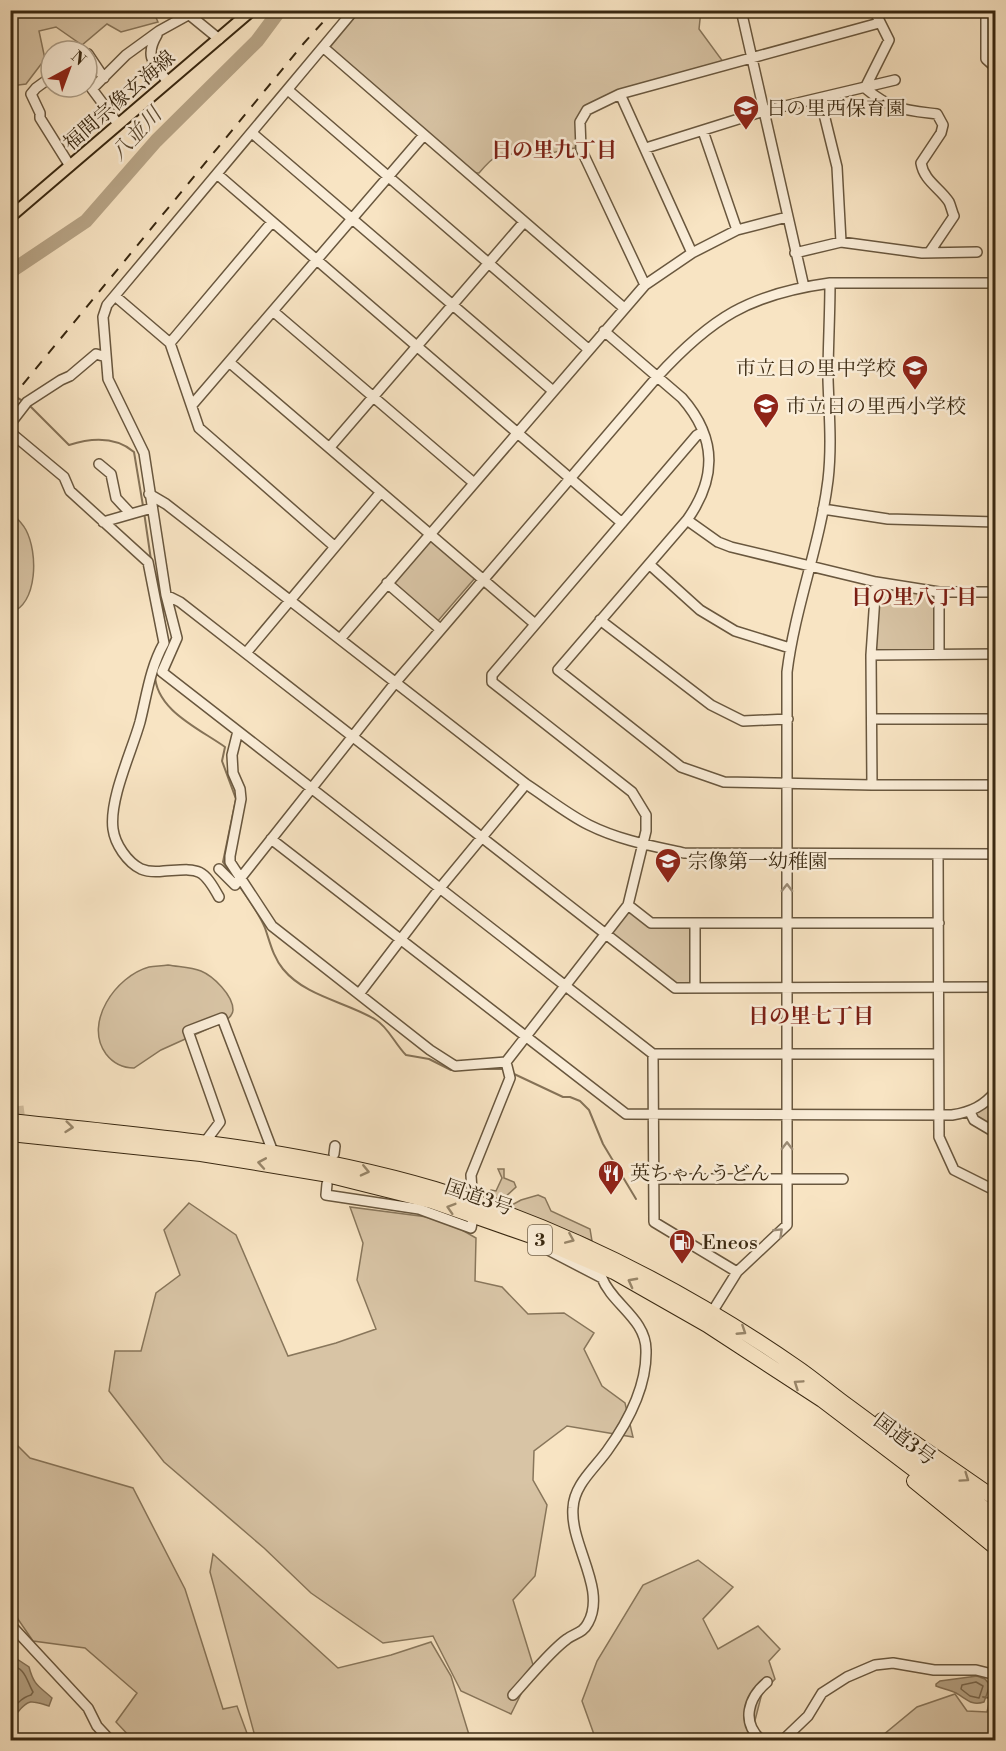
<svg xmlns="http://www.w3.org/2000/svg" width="1006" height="1751" font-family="'Libre Bodoni','Noto Serif JP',serif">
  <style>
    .green { fill: #d8c4a5; stroke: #88765b; stroke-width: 1.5 }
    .water { fill: #b7a486; stroke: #857257; stroke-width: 1.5 }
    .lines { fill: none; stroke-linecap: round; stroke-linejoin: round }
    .shore { stroke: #78664c; stroke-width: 1.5 }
    .stream { stroke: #857257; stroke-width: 2 }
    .river { stroke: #b7a486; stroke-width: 14 }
    .minor-tunnel { stroke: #d2be9f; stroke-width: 9; stroke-dasharray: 9 4.5; stroke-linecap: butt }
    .minor-casing { stroke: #69573e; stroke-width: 12 }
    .major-casing { stroke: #392811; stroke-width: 14 }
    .highway-casing { stroke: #392811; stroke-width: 16 }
    .minor { stroke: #faedd8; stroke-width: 9 }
    .major { stroke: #f8e4c3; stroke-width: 10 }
    .highway { stroke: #f8e4c3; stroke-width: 14 }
    .rail { stroke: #392811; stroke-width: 2; stroke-dasharray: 10 10; stroke-linecap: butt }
    .oneway { stroke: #9a8a74 }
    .oneway2 { stroke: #98866a }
    .labels { text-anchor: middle; stroke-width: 5; stroke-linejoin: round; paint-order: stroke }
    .shield { fill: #faedd8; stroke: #73634d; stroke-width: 1.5 }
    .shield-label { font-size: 18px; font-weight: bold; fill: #392811 }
    .street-label { font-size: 20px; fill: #392811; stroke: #faedd8 }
    .poi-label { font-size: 20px; fill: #392811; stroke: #faedd8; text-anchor: start }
    .water-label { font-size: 21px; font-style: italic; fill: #5f4d34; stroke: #faedd8 }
    .neighbourhood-label { font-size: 21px; font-weight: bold; fill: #7a1f14; stroke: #faedd8 }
  </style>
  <rect width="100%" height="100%" fill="#f8e4c3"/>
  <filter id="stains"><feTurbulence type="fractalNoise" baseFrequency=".00333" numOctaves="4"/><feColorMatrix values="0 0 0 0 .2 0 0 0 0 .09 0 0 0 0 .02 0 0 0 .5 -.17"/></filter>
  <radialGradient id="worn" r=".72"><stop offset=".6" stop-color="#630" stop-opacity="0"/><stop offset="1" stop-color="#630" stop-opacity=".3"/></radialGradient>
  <path class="green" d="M701 10 699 29 724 63 586 107 575 148C563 150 550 154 538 155 505 157 504 143 479 173H475L332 51 331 46 360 11Z
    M10 11H153L158 22 121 32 107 24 82 45 56 27 39 31 45 59 26 84 11 86Z
    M11 512C16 517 23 524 26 530 38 553 38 602 11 613Z
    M429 540 433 541 475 578 437 622 395 585V580Z
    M882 587 933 595 936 598V647L934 650 877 651 875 648 879 590Z
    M631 912 650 927 690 926 692 929V981L688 985 676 984 612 934V931L627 913Z
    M168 965C179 967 191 967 201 971 213 976 233 995 233 1010 233 1015 229 1018 225 1021L161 1050 134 1068C122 1068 113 1063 106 1054 83 1023 116 976 149 967 155 966 162 966 168 965Z
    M995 1096V1130L974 1117V1113Z
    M498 1169H504V1178L514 1182 516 1187 502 1200 487 1195 491 1190 496 1191 502 1178Z
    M538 1195 545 1198 551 1211 590 1229 592 1241 508 1207 521 1200Z
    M189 1203 236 1235 288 1356 336 1343 376 1329 357 1280 363 1243 350 1207 443 1219 476 1238 475 1281 502 1287 528 1314 564 1313 594 1333 584 1349 602 1386 625 1403 633 1437 567 1426 534 1451 533 1480 547 1505 535 1576 513 1600 534 1668 511 1714 461 1691 433 1636 383 1643 311 1593 264 1548 164 1462 109 1391 115 1351H141L156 1293 180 1275 164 1230Z
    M11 1439 30 1458 133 1488 185 1589 223 1709 237 1706 248 1736 244 1740H163V1735L144 1740H133L116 1722 137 1693 85 1648 33 1641 11 1609Z
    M213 1554 338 1668 391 1655 431 1642 451 1676 470 1738 474 1740H256L210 1572Z
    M698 1560 733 1587 703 1619 718 1649 758 1626 780 1649 769 1661 775 1679 762 1693 752 1732 763 1740H596L582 1701 597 1661 643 1585Z
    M955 1694 967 1711 987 1712 991 1695 995 1694V1740H877L917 1707Z"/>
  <path class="water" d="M17 1659 29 1667C34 1686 39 1686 52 1698L49 1706C33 1701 29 1698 18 1712L11 1714V1662Z
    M977 1676 985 1679 990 1685 984 1702C971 1706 967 1699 956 1693 950 1690 943 1689 936 1686V1684L940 1681Z"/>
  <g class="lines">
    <path class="shore" d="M10 1667C25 1665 27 1682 33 1692L31 1695C19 1698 18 1706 10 1708
      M976 1682 983 1686 979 1698 970 1696 961 1689 962 1685Z"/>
    <path class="stream" d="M10 394 25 402
      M29 405 69 445C91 438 115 436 134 452L143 506
      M144 512 151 560
      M162 609 168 642
      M155 674C155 710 200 729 225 747L222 761 236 799 223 862 233 877
      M238 884C247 897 259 913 265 928 270 942 273 957 283 969 306 997 347 1002 376 1020 388 1027 395 1044 406 1055L429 1059 451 1070H456
      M468 1069H504
      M512 1073 563 1097H570L580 1101 589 1110 603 1144 636 1199
      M983 1697 996 1699"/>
    <path class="river" d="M10 272 86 221 156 141 257 41 280 10"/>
    <path class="minor-tunnel" d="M19 1106 24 1143"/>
    <g class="minor-casing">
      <path id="minor" d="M354 10 107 305 103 317 108 379 144 453 166 595 177 638 162 672 653 1054H938
        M741 10 804 287
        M986 10V59L996 68
        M186 12 219 39
        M157 35C144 57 154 64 168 82
        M324 48 624 308
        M88 54 104 78
        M47 80 36 88 31 94 40 113V118L70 166
        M865 88C891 110 905 110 937 114L943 125 941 133 921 163C924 181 940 188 949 202 951 206 952 212 954 216L929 253
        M865 88 889 40 874 10
        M288 90 588 349
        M620 94 692 253
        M820 98 837 167 841 242
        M118 124 92 89 126 55 159 31 188 15
        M703 131 737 230
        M252 133 553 391
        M646 148 764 111 895 80
        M217 174 622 523
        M795 253 841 242 922 253 977 252
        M645 285 581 149 580 122 587 110 620 94 879 23
        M115 296 170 343 199 428 334 546
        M274 312 474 483
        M604 331 682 398C717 438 717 478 687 520L558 670 681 767 724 782 872 785H996
        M170 343 272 222
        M229 362 535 624
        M192 405 424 135
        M10 424 27 402 61 380 70 376 96 354 106 357
        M10 432 64 477 70 491 148 562 164 643C150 668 147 694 140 722 132 751 109 799 113 829 115 844 127 862 141 869 148 872 156 872 164 871 198 869 202 866 219 897
        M330 447 524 222
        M99 464 111 474 116 498 131 514
        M149 494 166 504 526 784C546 797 567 814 589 825 619 840 652 846 684 853L996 854
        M823 509 888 519 996 522
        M687 520 718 542 731 547 876 582 939 592H996
        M103 522 152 508
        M649 564 700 610 735 631 790 648
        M387 583 440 629
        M166 595 180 602 675 988 996 987
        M600 620 711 705 743 721 788 719
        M340 639 645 285 692 253 737 230 787 217
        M246 653 381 492
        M939 654V592
        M871 655 996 654
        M872 719H996
        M238 731 232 755 233 773 240 789 241 799 230 856V862L272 926 430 1050 455 1066 506 1062
        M872 785 871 655 876 582
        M271 839 626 1114 952 1115C971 1112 984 1106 996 1091
        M938 854 939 1137 954 1170 996 1191
        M219 869 235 885 395 683 657 377C711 318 749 294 830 283H996
        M628 905 651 923H939
        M695 988V923
        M359 994 440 888 526 784
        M653 1054 654 1222 737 1272
        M506 1062 628 905 646 831V815L632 792 492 682V675L697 435 703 432
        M970 1112 974 1120 996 1133
        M205 1142 220 1122 188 1031 222 1018 273 1152
        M334 1154 335 1146
        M653 1179H843
        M327 1184 326 1195 419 1209 471 1228 472 1223
        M472 1191 471 1175 510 1078 506 1062
        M996 1263V1271
        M709 1317 737 1272 787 1225V672C795 607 820 545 828 480 832 446 829 413 828 379 828 347 830 315 830 283
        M10 1624 88 1708 97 1726 110 1740
        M513 1695C528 1679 550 1651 567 1639 575 1633 583 1633 588 1623 607 1589 570 1545 573 1508 574 1485 594 1469 607 1451 628 1422 647 1387 646 1350 646 1319 612 1304 602 1278L550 1251
        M761 1740C741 1722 748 1698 767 1682
        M783 1740 808 1716 822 1693 847 1677 875 1665 893 1663 934 1670H976L996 1675"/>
    </g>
    <g class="major-casing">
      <path id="major" d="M10 217 252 10"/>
    </g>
    <g class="highway-casing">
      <path id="highway" d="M10 1121C153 1136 297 1148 435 1189 564 1228 685 1290 795 1366 813 1378 830 1393 848 1406 897 1442 947 1480 996 1517
        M10 1134 201 1154 323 1174 431 1201 531 1236 614 1272 707 1325 822 1400 996 1532
        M882 1420 996 1499
        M914 1481 996 1548"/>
    </g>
    <use href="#minor" class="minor"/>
    <use href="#major" class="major"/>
    <use href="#highway" class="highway"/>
    <path class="rail" d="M10 400 304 43 334 10"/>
  </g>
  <defs><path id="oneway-chevron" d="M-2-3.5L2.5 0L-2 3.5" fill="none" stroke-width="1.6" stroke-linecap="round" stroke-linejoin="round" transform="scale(1.5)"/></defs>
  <g class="oneway">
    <use href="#oneway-chevron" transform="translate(787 888) rotate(-89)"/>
    <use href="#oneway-chevron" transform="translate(787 1146) rotate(-90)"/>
    <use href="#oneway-chevron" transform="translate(779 1232) rotate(-44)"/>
  </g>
  <g class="oneway2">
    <use href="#oneway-chevron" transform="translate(69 1127) rotate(6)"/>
    <use href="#oneway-chevron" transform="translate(262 1163) rotate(-170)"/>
    <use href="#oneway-chevron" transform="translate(365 1171) rotate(13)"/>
    <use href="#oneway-chevron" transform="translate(451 1208) rotate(-163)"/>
    <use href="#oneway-chevron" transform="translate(570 1239) rotate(23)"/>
    <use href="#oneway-chevron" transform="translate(632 1282) rotate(-152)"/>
    <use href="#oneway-chevron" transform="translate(742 1331) rotate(33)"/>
    <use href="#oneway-chevron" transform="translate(798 1384) rotate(-146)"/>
    <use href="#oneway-chevron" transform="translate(965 1478) rotate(35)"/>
  </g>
  <defs>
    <g id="school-pin" transform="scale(1.35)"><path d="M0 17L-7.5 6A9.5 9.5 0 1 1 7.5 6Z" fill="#8f2418" stroke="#faedd8"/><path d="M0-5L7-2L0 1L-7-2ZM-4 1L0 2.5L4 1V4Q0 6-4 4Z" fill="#fff"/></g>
    <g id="restaurant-pin" transform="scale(1.35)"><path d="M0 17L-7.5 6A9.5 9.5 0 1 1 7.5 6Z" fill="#8f2418" stroke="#faedd8"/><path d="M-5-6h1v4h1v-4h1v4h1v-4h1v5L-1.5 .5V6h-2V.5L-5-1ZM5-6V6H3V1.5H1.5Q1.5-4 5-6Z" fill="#fff"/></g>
    <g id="fuel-pin" transform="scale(1.35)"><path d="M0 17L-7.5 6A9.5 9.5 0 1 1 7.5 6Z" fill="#8f2418" stroke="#faedd8"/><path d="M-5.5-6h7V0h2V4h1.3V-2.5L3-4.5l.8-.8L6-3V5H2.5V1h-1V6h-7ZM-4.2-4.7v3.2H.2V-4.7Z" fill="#fff"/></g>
  </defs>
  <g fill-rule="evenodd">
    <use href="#school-pin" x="746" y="108"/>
    <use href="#school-pin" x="915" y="368"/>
    <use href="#school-pin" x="766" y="406"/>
    <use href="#school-pin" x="668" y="861"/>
    <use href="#restaurant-pin" x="611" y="1173"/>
    <use href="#fuel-pin" x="682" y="1242"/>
  </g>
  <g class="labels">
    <rect class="shield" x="528" y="1225" width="24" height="30" rx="4.5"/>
    <g class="shield-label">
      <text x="540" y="1246">3</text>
    </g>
    <g class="street-label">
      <text transform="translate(119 100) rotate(-41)" y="7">福間宗像玄海線</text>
      <text transform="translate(479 1197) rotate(19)" y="7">国道3号</text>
      <text transform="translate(905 1439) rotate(37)" y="7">国道3号</text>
    </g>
    <g class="poi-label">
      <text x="766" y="115">日の里西保育園</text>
      <text x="896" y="375" text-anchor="end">市立日の里中学校</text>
      <text x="786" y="413">市立日の里西小学校</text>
      <text x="688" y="868">宗像第一幼稚園</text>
      <text x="630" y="1180">英ちゃんうどん</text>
      <text x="702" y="1249">Eneos</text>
    </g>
    <g class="water-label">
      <text transform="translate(136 134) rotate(-47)" y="7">八並川</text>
    </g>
    <g class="neighbourhood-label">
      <text x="554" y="157">日の里九丁目</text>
      <text x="914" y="604">日の里八丁目</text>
      <text x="811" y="1023">日の里七丁目</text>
    </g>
  </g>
  <rect width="1006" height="1751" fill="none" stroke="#f8e4c3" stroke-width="36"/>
  <rect x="12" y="12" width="982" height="1727" fill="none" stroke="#392811" stroke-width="3"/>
  <rect x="18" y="18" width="970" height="1715" fill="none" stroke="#392811" stroke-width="1.5"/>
  <g transform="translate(69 69) rotate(41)"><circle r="28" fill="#faedd8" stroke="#ad9e88" stroke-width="1.5"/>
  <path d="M0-4.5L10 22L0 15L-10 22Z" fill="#8f2418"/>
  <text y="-9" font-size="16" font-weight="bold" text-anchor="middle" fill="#392811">N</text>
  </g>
  <rect width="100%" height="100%" filter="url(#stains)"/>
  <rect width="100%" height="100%" fill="url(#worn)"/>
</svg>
